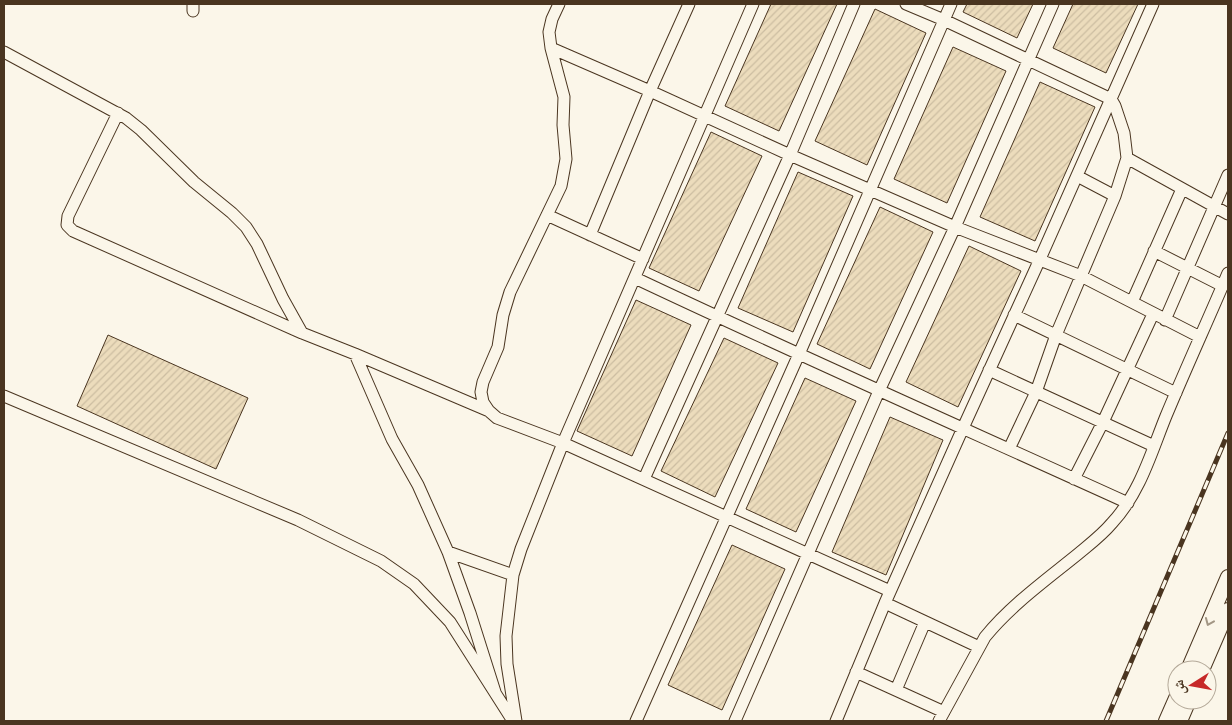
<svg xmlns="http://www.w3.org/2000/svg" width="1232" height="725" font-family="Mulish,'Noto Naskh Arabic',sans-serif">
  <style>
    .building { fill: url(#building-hatch); stroke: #4a3520 }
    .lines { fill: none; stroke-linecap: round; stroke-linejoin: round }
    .minor-casing { stroke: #4a3520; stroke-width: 13 }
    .major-casing { stroke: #4a3520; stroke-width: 16 }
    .minor { stroke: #fbf6e9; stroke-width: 11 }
    .major { stroke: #fbf6e9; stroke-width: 14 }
    .rail-casing { stroke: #4a3520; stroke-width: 5 }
    .rail { stroke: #fbf6e9; stroke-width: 3; stroke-dasharray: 9; stroke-linecap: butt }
    .oneway { stroke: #a29684 }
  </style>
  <defs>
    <pattern id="building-hatch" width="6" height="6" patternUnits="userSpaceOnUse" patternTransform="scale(1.25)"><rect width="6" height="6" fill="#ecdcbc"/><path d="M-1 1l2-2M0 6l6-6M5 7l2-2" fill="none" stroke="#ccbda1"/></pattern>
  </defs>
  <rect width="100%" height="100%" fill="#fbf6e9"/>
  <path class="building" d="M771 4H837L779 131 725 106Z
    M967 4H1033L1017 38 963 12Z
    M1073 4H1138L1106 73 1053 48Z
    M875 9 926 33 867 165 815 141Z
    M953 47 1006 71 947 203 894 179Z
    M1040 82 1095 107 1035 241 980 217Z
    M711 132 762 156 699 291 649 268Z
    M798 172 853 196 793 332 738 308Z
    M880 207 933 232 870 369 817 344Z
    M969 246 1021 271 958 407 906 382Z
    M636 300 691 325 632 456 577 431Z
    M108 335 248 398 216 469 77 406Z
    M724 338 778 363 715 497 661 471Z
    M805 378 856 401 796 532 746 509Z
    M890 417 943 440 886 575 832 552Z
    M732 545 785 569 722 710 668 685Z"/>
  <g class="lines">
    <g class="minor-casing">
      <path id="minor" d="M559 4 552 19 549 32 551 48 564 97 563 125 566 159 561 186 510 292 503 315 498 347 483 382 481 392 483 402 489 411 497 418 563 443 890 591
        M906 4 944 20 1111 99 1115 106 1124 133 1127 158 1115 196 1056 335 1036 392 1009 449
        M193 11V4
        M551 48 650 91 790 155 955 227 1081 276 1200 337
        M4 52 126 118 141 130 194 182 232 213 246 227 257 244 283 299 302 333
        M118 113 68 216 67 225 73 231 302 333 355 354 392 439 418 485 448 552 470 613 495 692
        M1127 158 1228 214
        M1077 176 1115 196
        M547 215 643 259
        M590 235 650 91 689 4
        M1154 251 1223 286
        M635 278C798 355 963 428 1128 503
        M1132 302 1182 189
        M1014 315 1176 393
        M1165 320 1228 175
        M355 354 489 411
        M989 370 1154 446
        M4 396 298 520 381 561 414 584 450 622 513 721
        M644 479 790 155 854 4
        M1074 479 1103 422 1153 314
        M448 552 513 575
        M885 603 979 647
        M856 672 944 712
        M896 690 925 622
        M516 721 507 664 506 636 513 575 521 549 563 443 753 4
        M636 721 799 354 951 4
        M735 721 879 391 955 227 1053 4
        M836 721 885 603 963 428 1040 259 1153 4
        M939 721 985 637C1011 605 1046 580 1078 554 1090 544 1102 535 1112 523 1140 493 1151 453 1166 416 1186 368 1208 320 1228 273"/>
    </g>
    <g class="major-casing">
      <path id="major" d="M1188 670 1228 577
        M1202 670 1228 610
        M1166 721 1177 696
        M1180 721 1189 700"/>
    </g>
    <use href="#minor" class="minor"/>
    <use href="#major" class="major"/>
    <g class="rail-casing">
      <path id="rail" d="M1106 721 1228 433"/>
    </g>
    <use href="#rail" class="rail"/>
  </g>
  <defs><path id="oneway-chevron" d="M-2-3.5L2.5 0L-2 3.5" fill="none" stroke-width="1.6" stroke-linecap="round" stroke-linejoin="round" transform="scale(1.25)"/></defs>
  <use class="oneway" href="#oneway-chevron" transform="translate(1209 622) rotate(113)"/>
  <rect width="1232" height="725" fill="none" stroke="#4a3520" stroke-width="10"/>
  <g transform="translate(1192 685) rotate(259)"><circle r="24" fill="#fbf6e9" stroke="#b4a999"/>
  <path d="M0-4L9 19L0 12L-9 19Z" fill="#c62828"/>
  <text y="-8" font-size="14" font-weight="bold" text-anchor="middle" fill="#4a3520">ش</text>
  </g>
</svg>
